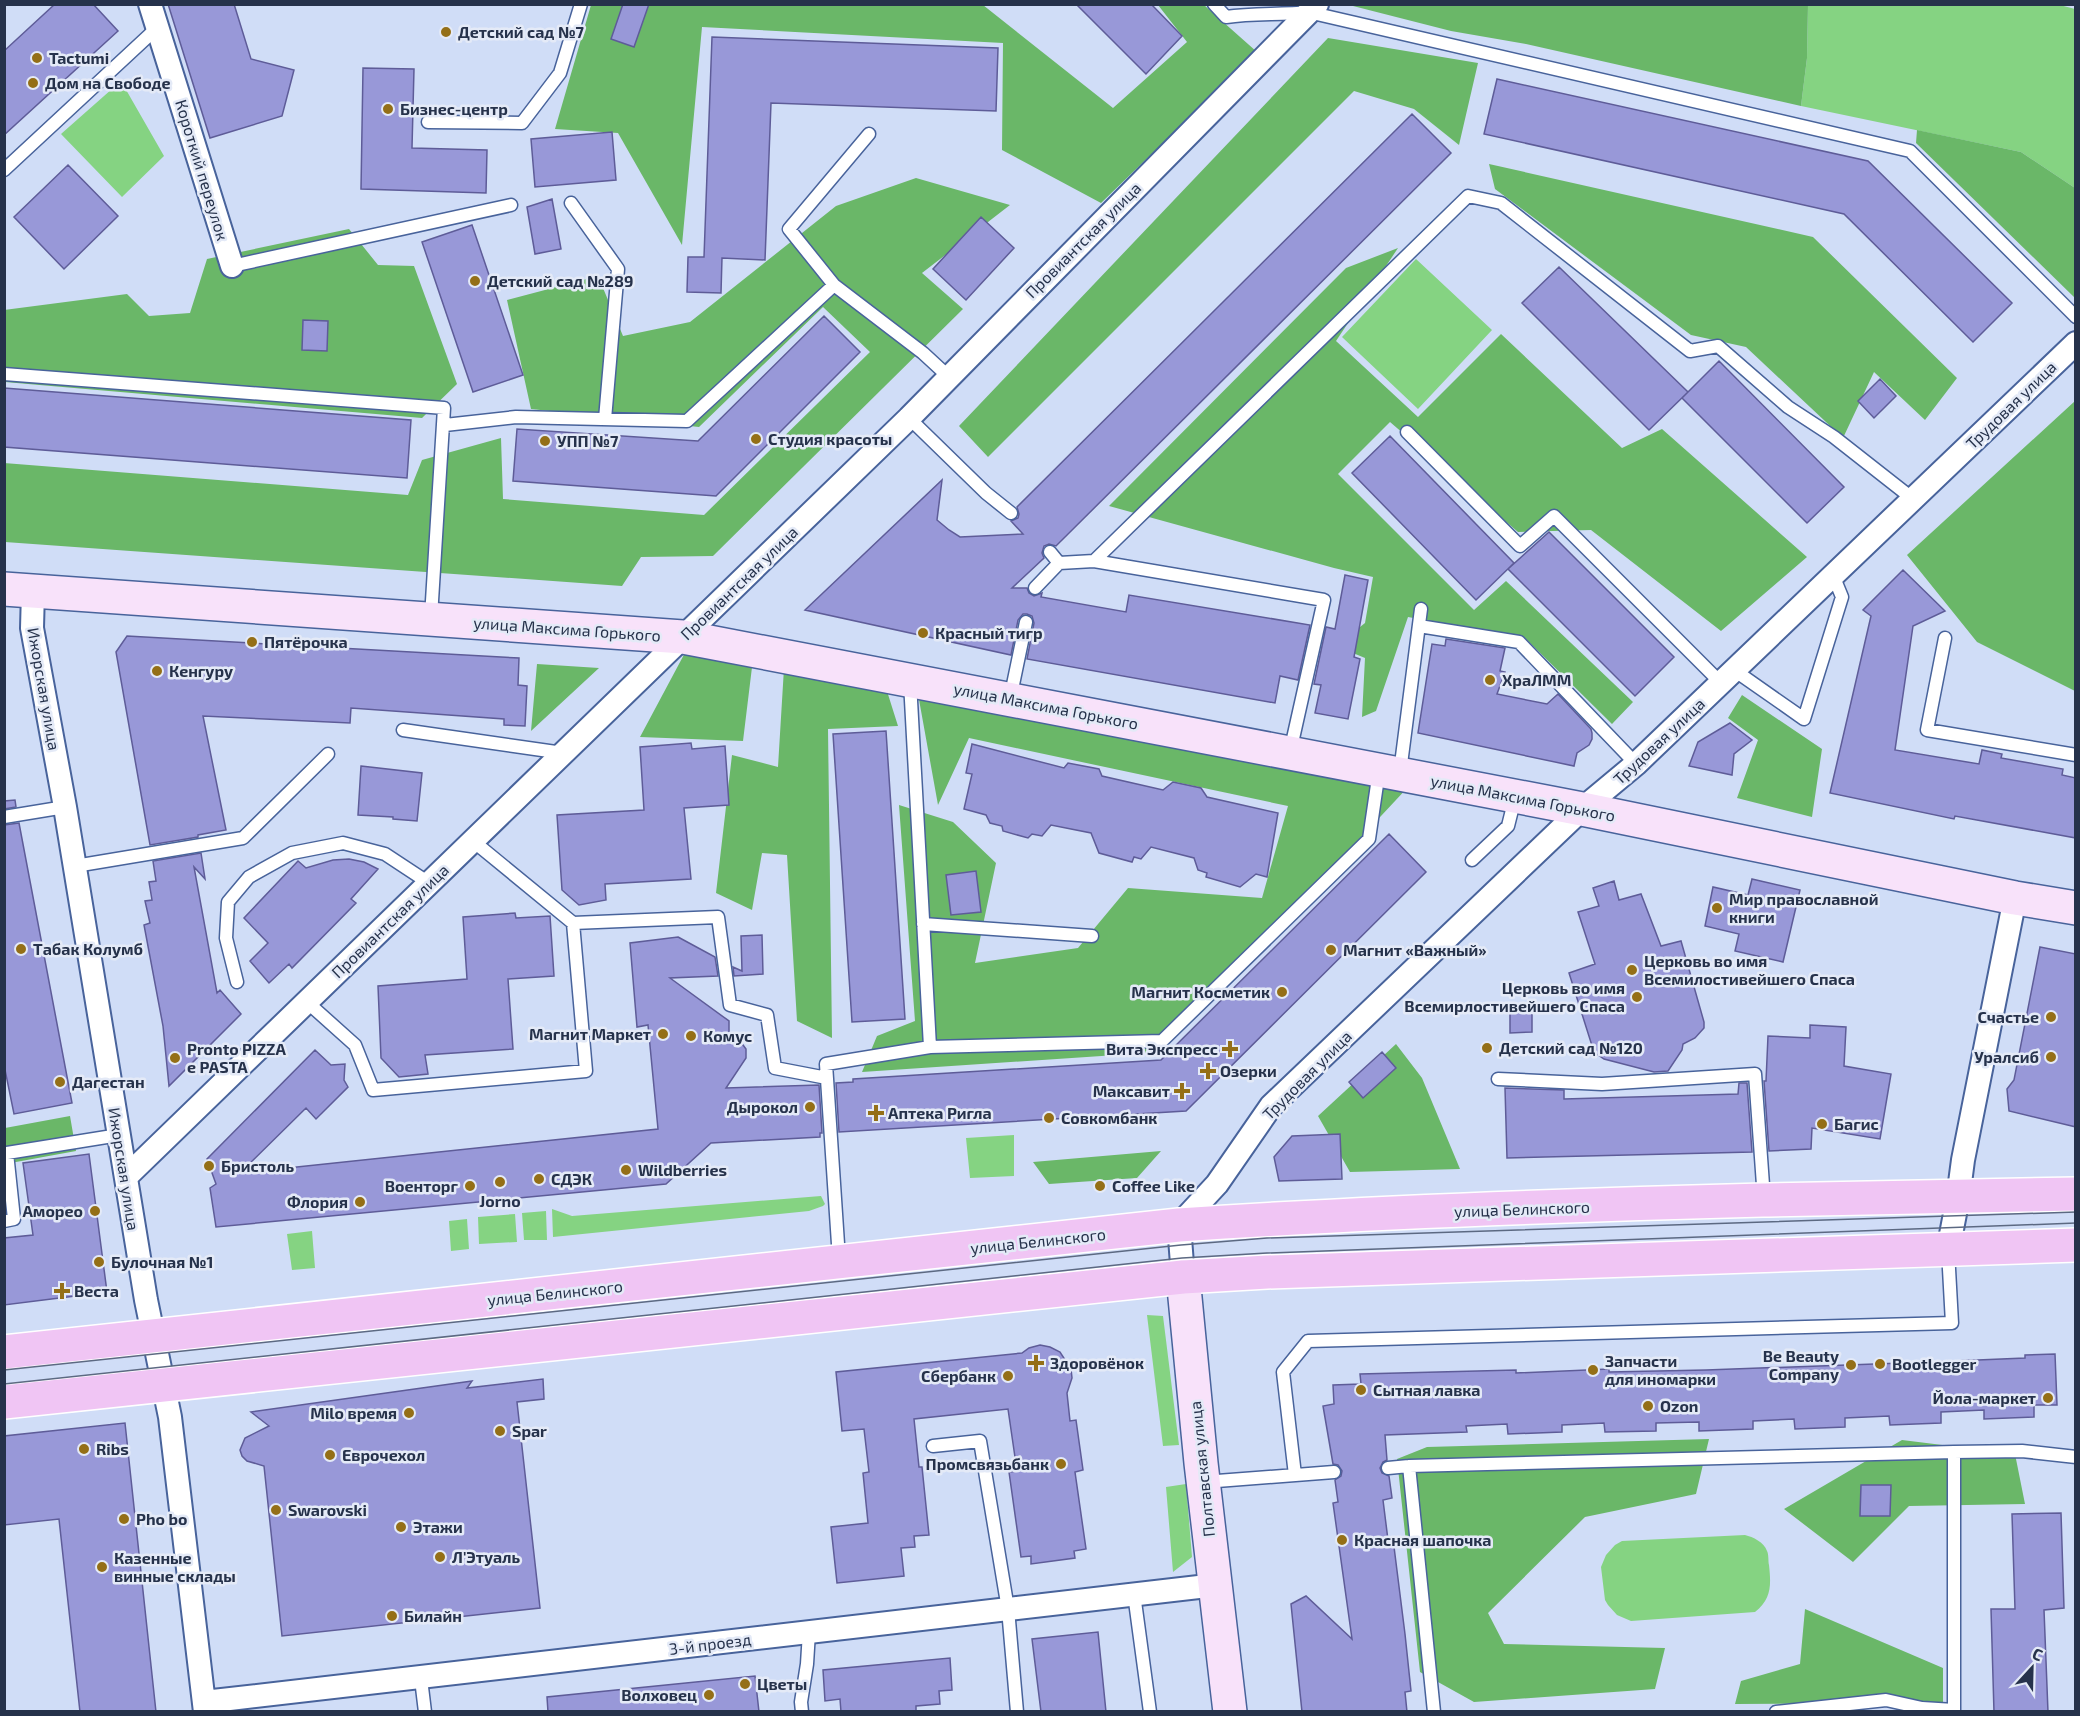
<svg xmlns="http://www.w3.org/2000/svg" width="2080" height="1716" font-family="'Exo 2',sans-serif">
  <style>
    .green { fill: #85d382 }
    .forest { fill: #6ab768 }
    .building { fill: #9898d8; stroke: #5e5c98; stroke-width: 1.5 }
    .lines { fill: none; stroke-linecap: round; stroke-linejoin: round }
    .lane-casing { stroke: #48639b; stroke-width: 15 }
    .street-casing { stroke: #48639b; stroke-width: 26 }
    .secondary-casing { stroke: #48639b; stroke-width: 36 }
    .primary-casing { stroke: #fff; stroke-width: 36 }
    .lane { stroke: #fff; stroke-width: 12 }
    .street { stroke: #fff; stroke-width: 22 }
    .secondary { stroke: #f8e2fa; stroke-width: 33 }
    .primary { stroke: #f0c5f4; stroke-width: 33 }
    .tram { stroke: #5c6982; stroke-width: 1.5 }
    .poi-dot { fill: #946f17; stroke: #e4eaf7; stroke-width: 2 }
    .labels { text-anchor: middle; stroke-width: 5; stroke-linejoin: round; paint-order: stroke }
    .poi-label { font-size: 16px; font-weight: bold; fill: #26324b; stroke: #e4eaf7; text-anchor: start }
    .street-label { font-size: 16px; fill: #26324b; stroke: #e4eaf7 }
  </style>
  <rect width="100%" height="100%" fill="#d0ddf7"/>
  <path class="green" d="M2056 4 2075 9V188L2021 152 1801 106 1807 58 1808 5Z
    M121 81 164 156 122 197 61 134Z
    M1416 259 1492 330 1418 409 1342 337Z
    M1014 1135V1176L970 1178 966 1138Z
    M821 1196 825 1204 823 1206 809 1211 553 1237 552 1209 572 1216Z
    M546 1211 547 1240H524L522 1213Z
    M515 1214 517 1242 479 1244 478 1217Z
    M467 1219 469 1249 451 1251 449 1221Z
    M312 1231 315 1268 292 1270 287 1234Z
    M1147 1315 1163 1316 1179 1445 1163 1446Z
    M1186 1484 1192 1557 1173 1572 1166 1487Z
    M1745 1535C1753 1537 1764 1542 1767 1551 1769 1555 1768 1561 1769 1565 1771 1584 1772 1599 1755 1612L1631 1621 1617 1615 1608 1605 1605 1600 1601 1567 1606 1555 1615 1545 1622 1541Z"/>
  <path class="forest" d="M591 5H983L1113 108 1187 42 1158 5H1204L1257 52 1101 203 1002 150 1003 43 702 27 682 245 618 133 555 129Z
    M1355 5H1808L1807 58 1801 106 1526 44 1451 31 1353 6Z
    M1328 38 1478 63 1459 145 1414 109 1354 91 988 457 959 426Z
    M1917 130 2021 152 2075 188V298L1916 143Z
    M1489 164 1813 237 1957 378 1925 420 1874 372 1843 438 1746 347 1691 335 1495 189Z
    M916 178 1010 205 922 273 963 309 713 556 641 557 622 586 5 542 4 463 408 495 422 460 501 438 503 499 704 515 870 352 823 307 699 427 531 409 507 300 598 276 623 336 690 322 836 206Z
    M349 229 378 265 414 266 457 384 422 418 5 382 4 310 127 294 149 316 190 313 207 259Z
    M1398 248 1336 341 1418 417 1501 334 1622 448 1662 429 1807 557 1721 631 1591 530 1518 532 1390 422 1338 474 1474 610 1506 581 1633 702 1612 724 1525 638 1408 617 1376 711 1362 717 1365 658 1353 653 1355 631 1365 623 1373 577 1334 568 1109 506 1346 268Z
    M2075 401V691L1977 642 1907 555Z
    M687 649 753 659 743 741 640 737Z
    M537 664 599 668 531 731Z
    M784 668 886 688 898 726 828 729 832 1038 797 1021 787 855 762 853 752 910 716 893 732 755 778 767Z
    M918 694 1409 786 1161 1052 862 1072 877 1036 915 1021 899 805 953 822 996 863 975 963 1078 948 1128 888 1262 898 1288 806 969 738 938 805Z
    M1742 695 1822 749 1812 817 1737 798 1758 740 1728 718Z
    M1396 1044 1422 1078 1460 1169 1350 1172 1318 1116Z
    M70 1116 76 1151 5 1164V1128Z
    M1161 1151 1137 1178 1049 1184 1033 1162Z
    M1709 1439 1696 1494 1585 1517 1488 1613 1504 1644 1665 1648 1655 1689 1474 1702 1420 1672 1397 1459 1427 1447Z
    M1902 1440 2015 1454 2025 1504 1909 1506 1853 1562 1784 1509Z
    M1805 1609 1943 1668V1703L1735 1704 1741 1681 1800 1664Z"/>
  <path class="building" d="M55 4H93L118 31 4 135V51Z
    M168 4H234L251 59 294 70 282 116 210 138Z
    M623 4H649L634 47 611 39Z
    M1076 4H1151L1182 36 1146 74Z
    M712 37 998 48 996 111 771 103 765 260 722 258 721 293 687 292 688 257H704Z
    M363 68 414 69 412 148 487 150 486 193 361 189Z
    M1497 79 1868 161 2012 303 1973 342 1844 214 1484 134Z
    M1412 114 1451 153 1056 546 1049 544 1044 546 1042 553 1044 558 1012 588H1027L1029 593 1034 596 1042 593 1041 597 1126 612 1129 595 1310 625 1298 680 1280 676 1275 703 1027 659 1034 623 1032 616 1027 614H1023L1018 620 1011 655 805 610 942 480 937 520 949 530 960 537 1023 534 1011 521 1018 518 1019 514 1017 507Z
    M612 132 616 180 535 187 531 139Z
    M68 165 118 216 64 269 14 217Z
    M552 199 561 249 535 254 527 207Z
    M981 217 1014 248 966 300 933 269Z
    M472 225 523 375 473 392 422 242Z
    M1559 267 1688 392 1649 430 1522 303Z
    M824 316 860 352 716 496 513 481 517 429 698 441Z
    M303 320 328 321 327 351 302 350Z
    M1719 361 1844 487 1807 523 1682 398Z
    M1880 379 1896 396 1874 418 1858 401Z
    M4 388 411 420 407 478 4 447Z
    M1390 436 1514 563 1476 600 1352 473Z
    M1549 532 1674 657 1635 696 1508 569Z
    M1903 570 1945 611 1913 626 1895 750 1979 764 1982 750 2002 754 2001 758 2063 769 2062 775 2076 778V838L1955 816 1954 819 1830 793 1871 616 1863 610Z
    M1345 575 1368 580 1354 657 1360 659 1348 719 1315 713 1321 685 1314 684 1326 627 1335 629Z
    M127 636 519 658 518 685 527 686 525 726 504 725V719L351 708 350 723 203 716 226 830 198 835V837L150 845 116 652Z
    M1446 639 1505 648 1500 671 1505 672 1497 694 1547 704 1558 694 1591 729 1592 733V739L1589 745 1577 753 1574 766 1418 733 1432 644 1445 646Z
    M1730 723 1752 740 1734 754 1732 775 1689 766 1698 742Z
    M886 731 905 1019 852 1022 833 734Z
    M691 743 692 749 725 746 729 805 684 808 691 879 605 884 606 900 579 905 562 890 557 815 644 810 640 747Z
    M972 744 1064 768 1068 763 1099 769 1102 776 1163 790 1173 782 1201 788 1207 797 1278 813 1267 877 1256 874 1240 887 1206 877 1207 873 1198 870 1194 858 1151 847 1141 859 1134 857 1132 862 1099 853 1091 833 1051 825 1042 836 1032 834 1028 838 1003 831 1002 826 990 823 986 815 964 809 972 774 966 773Z
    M361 766 422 773 417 821 393 819V817L358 815Z
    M15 800 16 807 4 809V801Z
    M19 823 72 1103 14 1114 4 1065V825Z
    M1389 834 1426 872 1186 1111 839 1132 836 1083 853 1082V1079L1161 1060Z
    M201 853 205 879 194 867 217 993 220 990 241 1014 169 1086 163 1026 144 925 150 923 145 901 152 900 149 882 156 881 153 861Z
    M349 859 364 862 378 869 351 899 356 903 292 968 289 964 269 983 250 961 268 943 244 918 298 861 306 868 333 860Z
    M976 871 981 912 951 915 946 875Z
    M1752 879 1800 890 1783 962 1735 951 1739 934 1705 926 1713 887 1748 895Z
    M1614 881 1619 900 1641 894 1661 946 1681 941 1704 1022V1028L1695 1038 1683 1044 1682 1050 1668 1071 1654 1072 1604 1059 1594 1052 1569 973 1595 964 1578 912 1599 906 1593 888Z
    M515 913 516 918 550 916 554 976 508 979 513 1049 425 1055 428 1074 399 1077 381 1058 378 986 467 979 463 917Z
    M762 935 763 974 734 976 733 967 742 971 741 936Z
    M678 937 715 957 718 976 670 978 729 1021V1040L743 1045 746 1049V1058L726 1088 819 1085 822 1133H820V1137L711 1143 666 1184 216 1227 210 1188 216 1184 207 1159 315 1050 331 1065 345 1064 344 1080 348 1087 316 1119 306 1108 240 1173 658 1129 648 1025 637 1027 630 943Z
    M2040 947 2076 954V1127L2009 1111 2007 1089 2014 1080Z
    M1510 1008H1532V1032L1510 1033Z
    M1810 1025 1846 1027 1844 1066 1891 1074 1880 1139 1812 1128 1811 1149 1769 1151 1764 1081H1766L1768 1036 1810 1038Z
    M1382 1052 1396 1068 1363 1098 1349 1082Z
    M1739 1083H1747L1752 1152 1507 1158 1505 1088 1564 1090V1099L1738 1094Z
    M1340 1134 1342 1179 1279 1181 1274 1157 1292 1136Z
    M89 1154 107 1292 4 1305V1238L33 1235 23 1163Z
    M1040 1345 1050 1347 1060 1352 1071 1369 1072 1378 1067 1393 1070 1421 1076 1420 1083 1470 1075 1472 1086 1549 1074 1551 1075 1558 1031 1564V1556L1021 1557 1009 1472 1017 1471 1008 1409 914 1419 919 1467H922L929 1535 914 1536 915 1547 901 1548 904 1576 837 1583 831 1527 868 1523 863 1473 869 1472 864 1429 842 1431 836 1372 1022 1353 1029 1348Z
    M2055 1354 2057 1405H2034V1417L1984 1419V1410L1941 1412V1423L1890 1425 1889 1416 1845 1418V1427L1795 1429 1794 1419 1753 1421V1429L1699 1431V1422L1656 1423V1431L1605 1432 1604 1423 1562 1425V1432L1508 1434 1507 1424 1466 1426 1467 1432 1385 1435 1387 1460 1383 1462 1380 1468 1382 1473 1389 1476 1392 1498 1383 1500 1388 1540 1393 1539 1405 1634 1411 1691 1405 1692 1407 1712H1302L1291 1604 1306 1596 1352 1639 1333 1503 1338 1502 1335 1480 1341 1476 1342 1471 1338 1465 1333 1464 1323 1406 1334 1404 1333 1385 1361 1384 1360 1374 1516 1370V1373L1609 1369V1372L1706 1370 1930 1362 2025 1358V1355Z
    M543 1379 544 1399 517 1402 540 1608 282 1636 264 1466 247 1461 242 1456 240 1450 245 1438 269 1426 251 1412 472 1381 467 1388Z
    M125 1423 156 1712H80L59 1519 4 1525V1436Z
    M1861 1485H1891L1890 1516H1860Z
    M2061 1513 2064 1608 2044 1610 2048 1712H1994L1991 1609H2015L2012 1514Z
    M1098 1632 1106 1712H1041L1032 1639Z
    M950 1658 952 1690 939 1691 940 1704 916 1706V1712H841L840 1699 825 1701 823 1670Z
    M755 1676 759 1712H548L547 1697Z"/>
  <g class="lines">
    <g class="lane-casing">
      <path id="lane" d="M1214 4 1226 17C1254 13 1281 15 1308 12L1910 151 2076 317
        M428 122 522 123 560 73 581 4
        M4 170 158 27
        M571 203 618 269 605 419
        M232 266 511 205
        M834 285 789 229 869 134
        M4 374 444 408 431 617
        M909 418 986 493 1011 513
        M445 425 516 417 687 421 834 285 923 353 949 377
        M1407 432 1520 546 1554 516 1721 683
        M1059 563 1094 561
        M1035 588 1059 563 1050 552
        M1419 626 1519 642 1636 764
        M1945 638 1927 730 2076 755
        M1734 670 1804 719 1842 597 1833 575
        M1010 699 1026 622
        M403 730 563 753
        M1290 752 1324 600 1094 561 1468 196 1501 203 1690 351 1718 346 1788 407 1834 437 1913 499
        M1400 772 1421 609
        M4 817 65 807
        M473 841 573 923 718 917 730 1005 767 1015 775 1068 827 1078
        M1472 860 1508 826 1515 798
        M75 866 243 838 328 754
        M923 924 1092 936
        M237 982 226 938 228 902 249 877 292 853 343 843 385 854 429 883
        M307 1002 355 1045 373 1090 586 1071 573 923
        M930 1047 1162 1041 1369 839 1379 771
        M1498 1079 1602 1084 1755 1074 1764 1199
        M4 1221 14 1219 7 1153 119 1135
        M839 1259 826 1064 930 1047 910 682
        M933 1446 980 1441 1008 1609 1017 1712
        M1954 1452 2022 1451 2076 1457
        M1388 1468 1409 1466
        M1295 1475 1283 1372 1308 1341 1952 1323 1948 1251
        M1204 1482 1334 1472
        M1134 1594 1150 1712
        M421 1679 425 1712
        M802 1712 801 1702 807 1664 809 1632
        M1434 1712 1409 1466 1954 1452V1712
        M1776 1712 1886 1700 1922 1708 1954 1710"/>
    </g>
    <g class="street-casing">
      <path id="street" d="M150 4 232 266
        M33 591 32 628 65 807 146 1300 170 1417 205 1712
        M126 1177 909 418 1317 4
        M1948 1250 1958 1198 1963 1160 2015 898
        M1183 1277 1179 1225 1217 1184 1271 1106 1582 809 1636 764 2076 343
        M204 1702 1216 1585"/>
    </g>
    <g class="secondary-casing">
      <path id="secondary" d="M4 589 683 637 1582 809 2015 898 2076 908
        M1183 1277 1201 1463 1230 1712"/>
    </g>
    <g class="primary-casing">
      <path id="primary" d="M4 1352 1179 1225C1373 1212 1568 1205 1763 1200 1867 1198 1971 1197 2076 1194
        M4 1402 1183 1277 1267 1272 2076 1245"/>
    </g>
    <use href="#lane" class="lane"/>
    <use href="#street" class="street"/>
    <use href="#secondary" class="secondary"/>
    <use href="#primary" class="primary"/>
    <path class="tram" d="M4 1370 1181 1245 1267 1238 2076 1212
      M4 1384 1182 1258 1267 1253 2076 1223"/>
  </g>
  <g class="poi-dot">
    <circle cx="446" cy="32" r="6"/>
    <circle cx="37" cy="58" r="6"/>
    <circle cx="33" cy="83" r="6"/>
    <circle cx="388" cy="109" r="6"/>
    <circle cx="475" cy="281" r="6"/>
    <circle cx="756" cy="439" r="6"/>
    <circle cx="545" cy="441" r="6"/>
    <circle cx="923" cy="633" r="6"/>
    <circle cx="252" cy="642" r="6"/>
    <circle cx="157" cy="671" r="6"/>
    <circle cx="1490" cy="680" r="6"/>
    <circle cx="1717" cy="908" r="6"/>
    <circle cx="21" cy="949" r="6"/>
    <circle cx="1331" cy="950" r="6"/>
    <circle cx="1632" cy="970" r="6"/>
    <circle cx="1282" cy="992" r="6"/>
    <circle cx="1637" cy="997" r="6"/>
    <circle cx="2051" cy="1017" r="6"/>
    <circle cx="663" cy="1034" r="6"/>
    <circle cx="691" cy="1036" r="6"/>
    <circle cx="1487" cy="1048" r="6"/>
    <path d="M1227 1040h6v6h6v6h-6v6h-6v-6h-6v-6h6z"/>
    <circle cx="2051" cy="1057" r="6"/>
    <circle cx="175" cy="1058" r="6"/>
    <path d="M1205 1062h6v6h6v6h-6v6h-6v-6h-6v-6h6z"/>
    <circle cx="60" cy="1082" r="6"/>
    <path d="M1179 1082h6v6h6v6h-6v6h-6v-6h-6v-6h6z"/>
    <circle cx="810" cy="1107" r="6"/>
    <path d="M873 1104h6v6h6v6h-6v6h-6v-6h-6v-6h6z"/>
    <circle cx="1049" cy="1118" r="6"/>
    <circle cx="1822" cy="1124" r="6"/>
    <circle cx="209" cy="1166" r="6"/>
    <circle cx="626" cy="1170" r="6"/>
    <circle cx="539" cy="1179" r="6"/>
    <circle cx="500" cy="1182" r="6"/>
    <circle cx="470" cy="1186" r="6"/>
    <circle cx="1100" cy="1186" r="6"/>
    <circle cx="360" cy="1202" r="6"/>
    <circle cx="95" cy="1211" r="6"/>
    <circle cx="99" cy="1262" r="6"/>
    <path d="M59 1282h6v6h6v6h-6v6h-6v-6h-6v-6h6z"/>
    <path d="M1033 1354h6v6h6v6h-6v6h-6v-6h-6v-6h6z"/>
    <circle cx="1880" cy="1364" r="6"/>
    <circle cx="1851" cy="1365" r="6"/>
    <circle cx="1593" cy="1370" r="6"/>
    <circle cx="1008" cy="1376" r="6"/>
    <circle cx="1361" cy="1390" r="6"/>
    <circle cx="2048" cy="1398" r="6"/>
    <circle cx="1648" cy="1406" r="6"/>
    <circle cx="409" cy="1413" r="6"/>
    <circle cx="500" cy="1431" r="6"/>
    <circle cx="84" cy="1449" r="6"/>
    <circle cx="330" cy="1455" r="6"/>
    <circle cx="1061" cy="1464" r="6"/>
    <circle cx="276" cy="1510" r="6"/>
    <circle cx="124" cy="1519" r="6"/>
    <circle cx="401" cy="1527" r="6"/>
    <circle cx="1342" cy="1540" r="6"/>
    <circle cx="440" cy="1557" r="6"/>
    <circle cx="102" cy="1567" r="6"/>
    <circle cx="392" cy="1616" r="6"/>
    <circle cx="745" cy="1684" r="6"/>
    <circle cx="709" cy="1695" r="6"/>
  </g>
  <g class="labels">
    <g class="poi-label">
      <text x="458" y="38">Детский сад №7</text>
      <text x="49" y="64">Tactumi</text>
      <text x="45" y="89">Дом на Свободе</text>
      <text x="400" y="115">Бизнес-центр</text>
      <text x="487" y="287">Детский сад №289</text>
      <text x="768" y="445">Студия красоты</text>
      <text x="557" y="447">УПП №7</text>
      <text x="935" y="639">Красный тигр</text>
      <text x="264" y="648">Пятёрочка</text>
      <text x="169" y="677">Кенгуру</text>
      <text x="1502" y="686">ХраЛММ</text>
      <text x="1729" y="905">Мир православной<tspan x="1729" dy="18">книги</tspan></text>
      <text x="33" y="955">Табак Колумб</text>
      <text x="1343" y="956">Магнит «Важный»</text>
      <text x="1644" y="967">Церковь во имя<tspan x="1644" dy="18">Всемилостивейшего Спаса</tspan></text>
      <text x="1625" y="994" text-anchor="end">Церковь во имя<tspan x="1625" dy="18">Всемирлостивейшего Спаса</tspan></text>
      <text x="1270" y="998" text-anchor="end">Магнит Косметик</text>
      <text x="2039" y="1023" text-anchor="end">Счастье</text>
      <text x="651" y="1040" text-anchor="end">Магнит Маркет</text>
      <text x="703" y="1042">Комус</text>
      <text x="1499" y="1054">Детский сад №120</text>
      <text x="187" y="1055">Pronto PIZZA<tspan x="187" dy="18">e PASTA</tspan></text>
      <text x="1218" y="1055" text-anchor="end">Вита Экспресс</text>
      <text x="2039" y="1063" text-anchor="end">Уралсиб</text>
      <text x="1220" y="1077">Озерки</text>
      <text x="72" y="1088">Дагестан</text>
      <text x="1170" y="1097" text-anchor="end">Максавит</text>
      <text x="798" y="1113" text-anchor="end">Дырокол</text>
      <text x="888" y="1119">Аптека Ригла</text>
      <text x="1061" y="1124">Совкомбанк</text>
      <text x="1834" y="1130">Багис</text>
      <text x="221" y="1172">Бристоль</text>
      <text x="638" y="1176">Wildberries</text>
      <text x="551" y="1185">СДЭК</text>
      <text x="458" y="1192" text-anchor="end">Военторг</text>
      <text x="1112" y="1192">Coffee Like</text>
      <text x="500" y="1207" text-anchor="middle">Jorno</text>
      <text x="348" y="1208" text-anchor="end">Флория</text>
      <text x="83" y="1217" text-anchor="end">Аморео</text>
      <text x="111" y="1268">Булочная №1</text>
      <text x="74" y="1297">Веста</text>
      <text x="1839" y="1362" text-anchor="end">Be Beauty<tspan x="1839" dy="18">Company</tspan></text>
      <text x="1605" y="1367">Запчасти<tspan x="1605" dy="18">для иномарки</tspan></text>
      <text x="1050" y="1369">Здоровёнок</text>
      <text x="1892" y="1370">Bootlegger</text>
      <text x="996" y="1382" text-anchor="end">Сбербанк</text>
      <text x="1373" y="1396">Сытная лавка</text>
      <text x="2036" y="1404" text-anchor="end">Йола-маркет</text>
      <text x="1660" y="1412">Ozon</text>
      <text x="397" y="1419" text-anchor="end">Milo время</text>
      <text x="512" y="1437">Spar</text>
      <text x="96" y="1455">Ribs</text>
      <text x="342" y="1461">Еврочехол</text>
      <text x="1049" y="1470" text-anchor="end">Промсвязьбанк</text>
      <text x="288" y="1516">Swarovski</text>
      <text x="136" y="1525">Pho bo</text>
      <text x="413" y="1533">Этажи</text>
      <text x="1354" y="1546">Красная шапочка</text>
      <text x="452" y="1563">Л'Этуаль</text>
      <text x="114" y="1564">Казенные<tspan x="114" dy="18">винные склады</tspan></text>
      <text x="404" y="1622">Билайн</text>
      <text x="757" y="1690">Цветы</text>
      <text x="697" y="1701" text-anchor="end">Волховец</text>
    </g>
    <g class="street-label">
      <text transform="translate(202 170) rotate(73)" y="6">Короткий переулок</text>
      <text transform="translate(1083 240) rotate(-45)" y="6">Провиантская улица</text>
      <text transform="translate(2011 405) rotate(-44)" y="6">Трудовая улица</text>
      <text transform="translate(739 583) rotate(-44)" y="6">Провиантская улица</text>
      <text transform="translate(567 629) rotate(4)" y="6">улица Максима Горького</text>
      <text transform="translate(44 689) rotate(80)" y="6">Ижорская улица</text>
      <text transform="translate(1046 706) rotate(11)" y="6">улица Максима Горького</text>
      <text transform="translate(1659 741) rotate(-43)" y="6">Трудовая улица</text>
      <text transform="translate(1523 798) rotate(11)" y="6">улица Максима Горького</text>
      <text transform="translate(390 921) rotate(-44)" y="6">Провиантская улица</text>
      <text transform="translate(1307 1075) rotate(-45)" y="6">Трудовая улица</text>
      <text transform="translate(124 1169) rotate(81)" y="6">Ижорская улица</text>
      <text transform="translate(1522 1209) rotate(-2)" y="6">улица Белинского</text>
      <text transform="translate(1038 1241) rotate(-6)" y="6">улица Белинского</text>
      <text transform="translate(555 1293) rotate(-6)" y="6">улица Белинского</text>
      <text transform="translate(1202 1469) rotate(-96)" y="6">Полтавская улица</text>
      <text transform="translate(710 1644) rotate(-7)" y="6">3-й проезд</text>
    </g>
  </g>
  <rect width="2080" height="1716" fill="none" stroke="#26324b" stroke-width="12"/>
  <g transform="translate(2032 1668) rotate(22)" stroke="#e4eaf7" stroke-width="4.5" paint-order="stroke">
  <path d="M0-4.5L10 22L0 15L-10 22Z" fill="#26324b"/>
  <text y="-9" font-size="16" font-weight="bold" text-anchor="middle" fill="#26324b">С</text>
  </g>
</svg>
